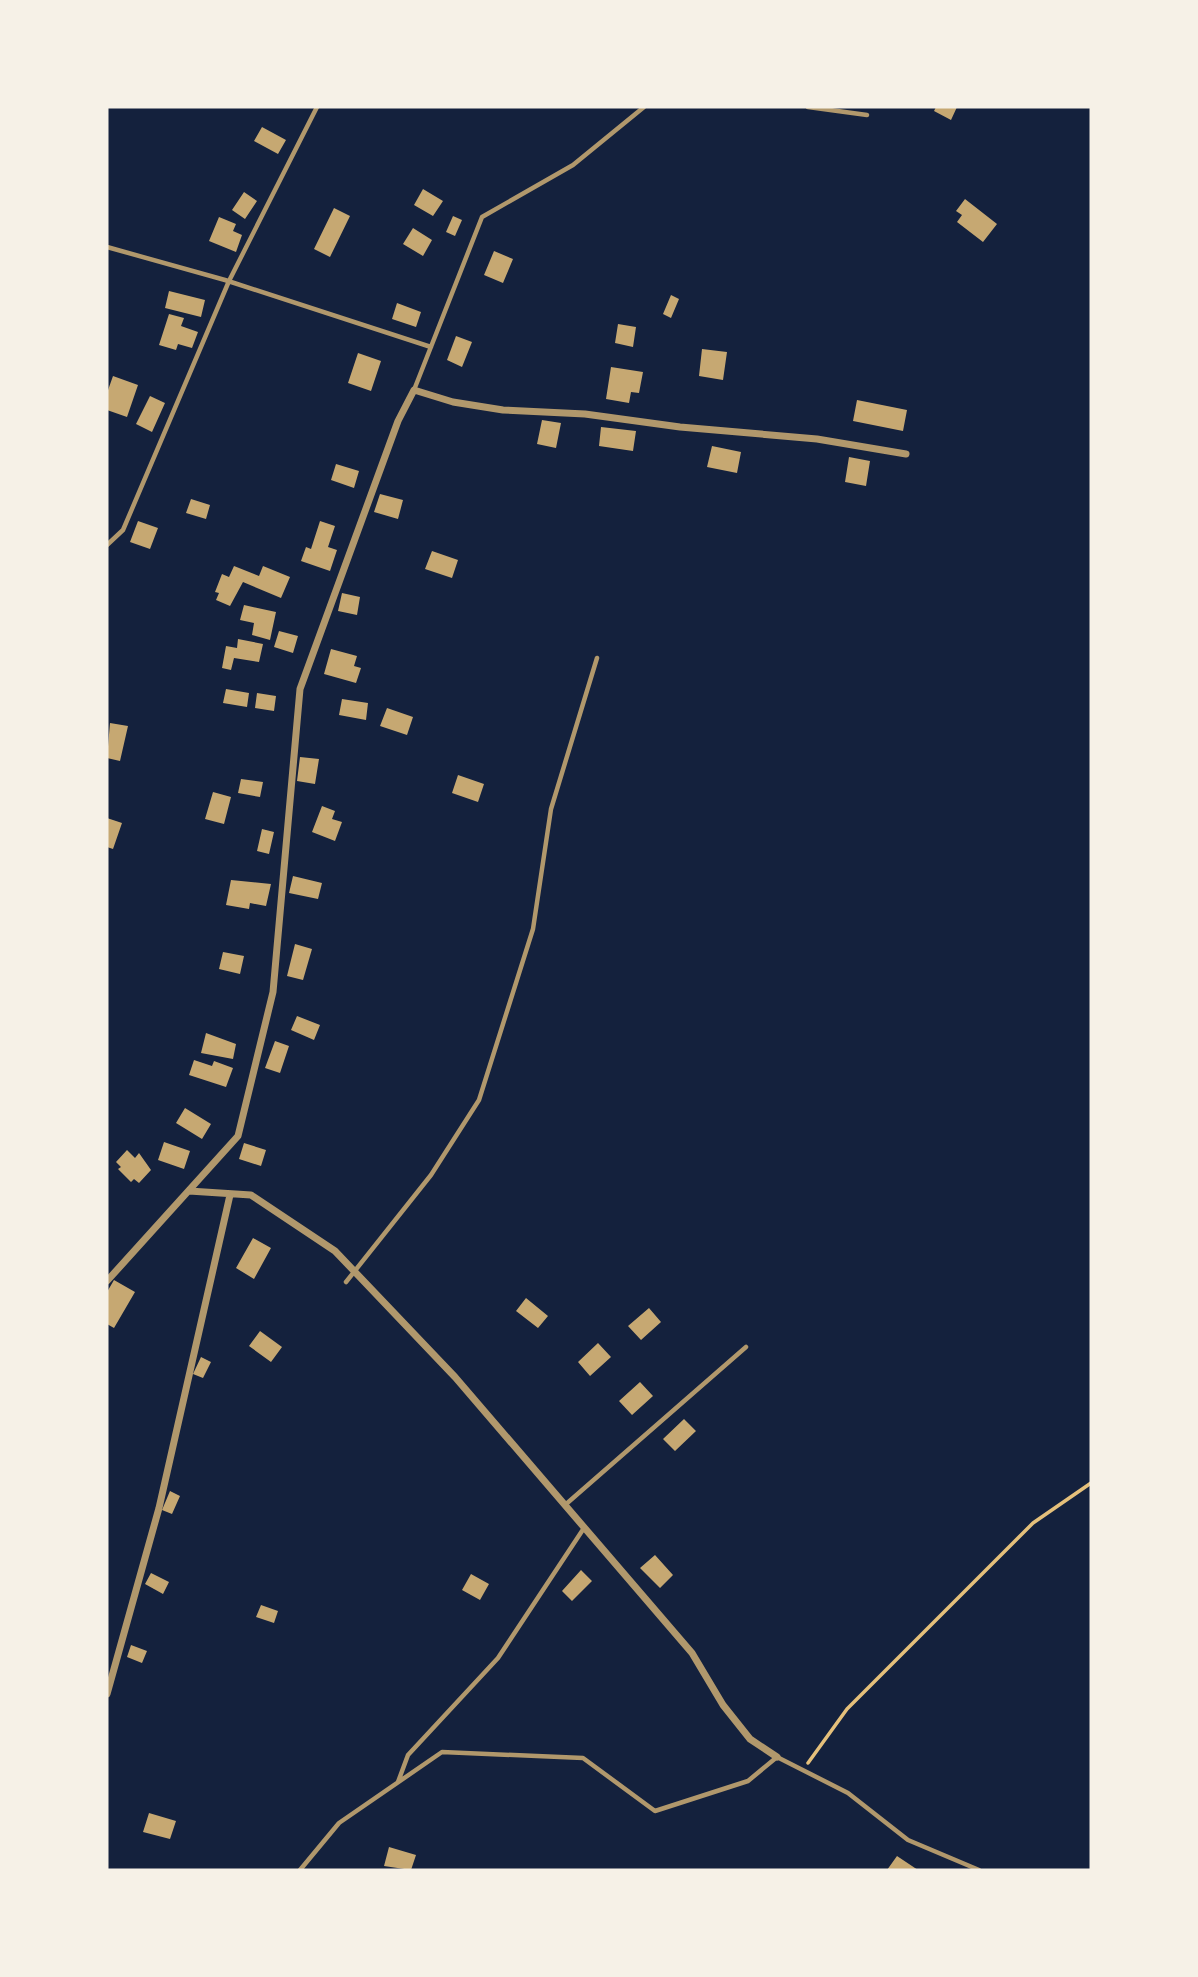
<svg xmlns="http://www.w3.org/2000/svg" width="1198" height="1977" font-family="Lato,sans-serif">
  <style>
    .building { fill: #c6a872 }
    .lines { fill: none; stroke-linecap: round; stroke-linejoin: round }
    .path { stroke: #e5c07b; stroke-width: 3.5 }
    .service { stroke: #b1986c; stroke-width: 4.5 }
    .minor { stroke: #b1986c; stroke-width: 7 }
  </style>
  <rect width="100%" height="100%" fill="#14213d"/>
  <path class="building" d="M936 107H957L951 120 934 111Z
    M262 127 286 140 278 154 254 141Z
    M423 189 443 201 433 216 414 205Z
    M244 192 257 201 245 219 232 210Z
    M965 199 997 224 983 242 957 222 962 215 956 211Z
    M334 208 350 216 330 257 314 249Z
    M453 216 462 220 455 236 446 232Z
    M219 217 236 224 233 231 242 235 236 252 209 241Z
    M413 228 432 240 423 256 403 244Z
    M494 251 513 259 503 283 484 275Z
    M169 291 205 300 201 317 165 308Z
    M671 295 679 299 671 318 663 314Z
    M397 303 421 312 416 327 392 319Z
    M169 314 184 318 181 326 198 332 192 348 178 344 176 350 159 345Z
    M618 324 636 327 633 347 615 343Z
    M456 336 472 342 462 367 447 360Z
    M702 349 727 352 723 380 699 376Z
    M358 353 381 361 371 391 348 383Z
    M611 367 643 372 639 393 631 392 629 403 606 399Z
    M113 376 138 385 127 417 107 410V393Z
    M150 396 165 403 152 432 136 424Z
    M857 400 907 410 903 431 853 421Z
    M542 420 561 423 556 448 537 444Z
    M601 427 636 431 633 451 599 446Z
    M712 446 741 452 737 473 707 467Z
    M849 457 870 461 866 486 845 482Z
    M336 464 359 471 354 488 331 480Z
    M380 494 403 500 398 519 374 512Z
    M191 499 210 505 206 519 186 513Z
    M138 521 158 528 150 549 130 542Z
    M320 521 335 526 328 547 337 550 330 571 301 561 306 547 311 549Z
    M432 551 458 560 452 578 425 569Z
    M234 566 259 576 263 566 290 577 281 598 243 582 230 606 216 600 219 593 215 592 222 574 229 577Z
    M342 593 360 597 357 615 338 611Z
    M244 605 276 612 270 640 252 635 254 623 240 620Z
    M279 631 298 636 293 653 274 647Z
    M238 639 263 644 259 662 234 658 231 670 222 668 226 646 237 648Z
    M331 649 357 656 354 666 361 668 356 683 324 674Z
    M226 689 249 693 247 707 223 703Z
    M257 693 276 696 274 711 255 708Z
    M342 699 368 703 366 720 339 715Z
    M387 708 413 717 407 735 380 726Z
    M110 723 128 726 120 761 107 758Z
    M300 757 319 759 315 784 297 781Z
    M458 775 484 784 478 802 452 793Z
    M241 779 263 782 260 797 238 793Z
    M213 792 231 797 224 824 205 819Z
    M322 806 335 811 332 819 342 822 335 841 312 832Z
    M107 818 122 823 113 849 107 847Z
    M262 829 274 832 269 854 257 851Z
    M293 876 322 883 318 899 289 893Z
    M231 880 271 884 266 906 250 903 249 909 226 905Z
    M295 944 312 949 303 980 287 976Z
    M223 952 244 956 240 974 219 969Z
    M297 1016 320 1025 314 1040 291 1030Z
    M206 1033 236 1044 233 1059 201 1053Z
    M275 1041 289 1046 280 1073 265 1068Z
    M194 1060 212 1066 214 1061 233 1068 226 1087 189 1075Z
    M185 1108 211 1124 202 1139 176 1123Z
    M164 1142 190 1151 184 1169 158 1160Z
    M244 1143 266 1150 261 1166 239 1159Z
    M127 1150 135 1158 139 1153 151 1170 139 1183 134 1179 131 1182 118 1169 121 1167 116 1162Z
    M253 1238 271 1248 254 1279 236 1268Z
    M114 1280 135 1292 114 1328 107 1324V1292Z
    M526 1298 548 1316 538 1328 516 1311Z
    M649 1308 661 1322 641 1340 628 1326Z
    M260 1331 282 1347 271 1362 249 1346Z
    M598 1343 611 1357 590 1376 578 1362Z
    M201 1357 211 1362 203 1378 193 1374Z
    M640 1382 653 1396 632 1415 619 1401Z
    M684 1419 696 1431 675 1451 663 1439Z
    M170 1491 180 1496 172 1514 162 1510Z
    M655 1555 673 1575 660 1588 640 1568Z
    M581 1570 592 1581 572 1601 562 1591Z
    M151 1573 169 1582 163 1594 145 1584Z
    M471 1574 489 1584 480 1600 462 1590Z
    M261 1605 278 1611 274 1623 256 1617Z
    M131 1645 147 1651 142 1663 127 1657Z
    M149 1813 176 1821 170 1839 143 1832Z
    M389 1847 416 1855 411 1870 384 1866Z
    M897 1856 918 1870H887Z"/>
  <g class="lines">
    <path class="path" d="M808 1763 847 1709 1033 1523 1091 1483"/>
    <path class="service" d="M808 107 867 115
      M107 247 225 280 431 347
      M414 390 482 217 573 165 644 107
      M107 545 123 530 229 281 317 107
      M346 1282 431 1175 479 1100 533 929 551 809 597 658
      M565 1505 746 1347
      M398 1782 408 1755 498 1658 584 1528
      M300 1870 339 1823 442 1752 583 1758 655 1811 748 1781 777 1757 848 1793 908 1840 979 1870"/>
    <path class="minor" d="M189 1191 251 1195 335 1251 455 1377 692 1653 723 1705 750 1739 777 1757
      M107 1281 238 1136 273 992 300 689 398 421 414 390 453 402 503 410 585 414 680 427 817 439 906 454
      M107 1694 159 1508 230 1195"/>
  </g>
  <rect width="1198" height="1977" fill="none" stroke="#f6f1e7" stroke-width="217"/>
</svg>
